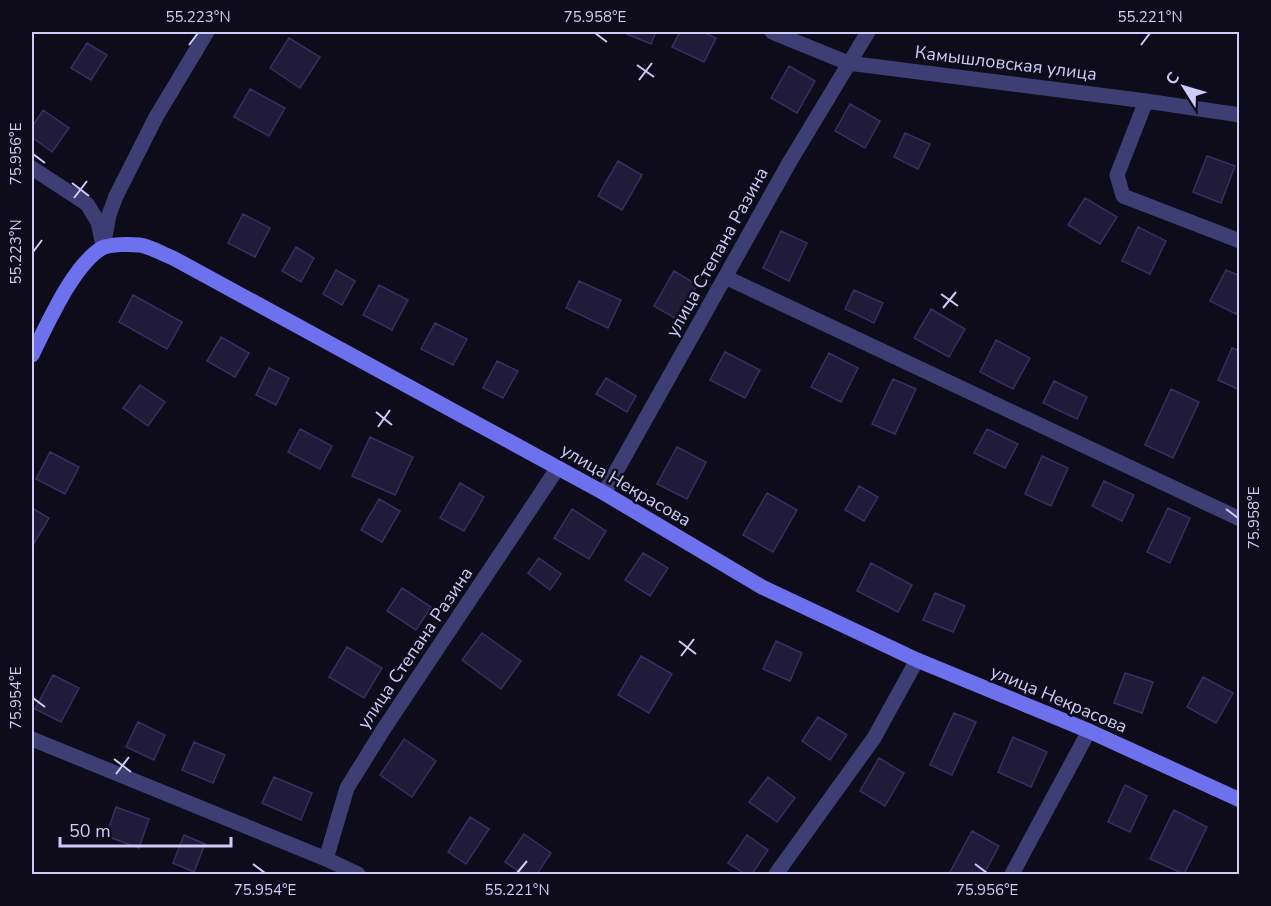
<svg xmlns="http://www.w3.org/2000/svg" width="1271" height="906" font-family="'Nunito Sans',sans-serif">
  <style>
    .building { fill: #1f1b38; stroke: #372f62; stroke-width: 1.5 }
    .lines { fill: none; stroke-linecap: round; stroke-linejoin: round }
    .street { stroke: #3d3e74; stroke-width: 15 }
    .secondary { stroke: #6d71ee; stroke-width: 15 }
    .ticks { fill: none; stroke: #cecbf9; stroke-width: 2 }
    .labels { text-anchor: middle; stroke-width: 5; stroke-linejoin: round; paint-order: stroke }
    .street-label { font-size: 18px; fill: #cecbf9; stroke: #0e0c1a }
    .neatline { fill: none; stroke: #cecbf9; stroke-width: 2 }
    .ticks-label { font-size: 15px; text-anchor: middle; fill: #cecbf9 }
  </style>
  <rect width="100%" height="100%" fill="#0e0c1a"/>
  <path class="building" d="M622 32H656L651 44Z
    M680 32H703L716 38 704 62 672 47Z
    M289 38 320 57 300 88 270 68Z
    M87 43 107 55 91 80 71 68Z
    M789 66 815 81 797 113 771 98Z
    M250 89 285 108 269 136 234 117Z
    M850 104 880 121 865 148 835 131Z
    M43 110 69 128 52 152 32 137V127Z
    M905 133 930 144 918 169 894 157Z
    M1207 156 1235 166 1221 203 1193 192Z
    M618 161 642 175 622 210 598 196Z
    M1085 198 1117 217 1100 244 1068 225Z
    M243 214 270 228 255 257 228 243Z
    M1138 227 1166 241 1150 274 1122 261Z
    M781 231 807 243 789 281 763 268Z
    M296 247 314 258 301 282 282 271Z
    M336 270 355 281 342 305 323 294Z
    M1226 270 1240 276V308L1236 314 1210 301Z
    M674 271 697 285 678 320 654 306Z
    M579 281 621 300 608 328 566 308Z
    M379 285 408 300 392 330 363 315Z
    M854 290 883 303 874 323 845 309Z
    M133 295 182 322 167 349 119 322Z
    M931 309 965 329 949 357 914 338Z
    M435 323 467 339 453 365 421 349Z
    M221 337 249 353 235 377 207 361Z
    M996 340 1030 358 1013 389 980 372Z
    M1232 348 1240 351V390L1218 380Z
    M725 352 760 370 745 398 710 380Z
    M829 353 858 368 841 402 811 387Z
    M497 361 518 371 503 398 483 388Z
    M269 368 289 378 276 405 256 395Z
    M606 378 636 396 627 412 596 394Z
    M893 379 916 389 895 434 872 424Z
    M1054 381 1087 397 1077 419 1043 403Z
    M140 385 165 402 148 426 123 408Z
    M1171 389 1199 402 1173 458 1145 445Z
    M300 429 332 446 320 469 288 452Z
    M987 429 1018 444 1005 468 974 453Z
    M370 437 413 457 395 495 352 476Z
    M677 447 706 462 687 499 657 484Z
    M50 452 79 467 65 494 36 479Z
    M1042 456 1068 468 1051 506 1025 494Z
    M1104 481 1134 495 1122 521 1092 506Z
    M460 483 484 497 464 531 440 518Z
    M859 486 878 497 864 521 845 510Z
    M767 493 797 510 773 552 743 535Z
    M379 499 400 511 382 542 361 530Z
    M32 508 49 518 33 545 32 544Z
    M1168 508 1190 518 1170 563 1147 552Z
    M572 509 606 531 589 559 554 538Z
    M643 553 668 568 650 596 625 580Z
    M539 558 561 574 550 590 528 573Z
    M871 563 912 585 898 612 857 591Z
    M402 588 431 607 416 630 387 611Z
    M935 593 965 606 953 632 923 620Z
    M482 633 521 661 501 689 462 660Z
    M776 641 802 653 790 681 763 669Z
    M347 647 382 668 364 698 329 677Z
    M641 656 672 674 649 713 618 695Z
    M1125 673 1153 682 1142 713 1114 703Z
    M53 675 79 688 61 722 35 709Z
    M1203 677 1233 693 1216 723 1187 707Z
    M954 713 976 722 952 775 930 765Z
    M818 717 847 735 830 760 802 741Z
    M138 722 165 735 154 760 126 747Z
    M1013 737 1047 752 1031 787 998 772Z
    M404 739 436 761 412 797 380 775Z
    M194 742 225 755 213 783 182 770Z
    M879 758 904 773 885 806 860 791Z
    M274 777 312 793 301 820 262 803Z
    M768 777 795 798 777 822 749 802Z
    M1125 785 1147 796 1130 832 1108 822Z
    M116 807 149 819 139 848 106 836Z
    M1174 810 1207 827 1184 874 1150 859Z
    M470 817 489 829 466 864 448 852Z
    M972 831 999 846 984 874H949Z
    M524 834 551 853 537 874H523L505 862Z
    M184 835 205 844 194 872 173 863Z
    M747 835 768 850 752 874H745L728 863Z"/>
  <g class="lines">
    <path class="street" d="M772 32 848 63 1146 101 1240 115
      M1146 101 1117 175 1123 196 1240 241
      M32 168 87 204 98 222 102 241
      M103 247 109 215 116 196 156 117 207 32
      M725 277 1240 519
      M604 493 789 163 868 32
      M32 739 326 859 358 874
      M326 859 347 788 383 730 557 469
      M776 874 874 738 917 660
      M1012 874 1089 731"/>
    <path class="secondary" d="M32 355C47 325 73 265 102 248 110 244 130 244 139 245 150 246 162 254 173 258L604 493 762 587 917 660 1089 731 1240 800"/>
  </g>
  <path class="ticks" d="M595 33 607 42M189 45 198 33M1141 45 1150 33M637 65 654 77M639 80 652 63M33 154 45 163M72 183 89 196M74 198 87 181M33 252 42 240M941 294 958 306M943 308 956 292M376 412 392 425M378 427 390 410M1226 509 1238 518M679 641 696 654M681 656 694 639M33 698 45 707M114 759 131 772M116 774 129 757M253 864 265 873M975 864 987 873M517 873 527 861"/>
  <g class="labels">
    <g class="street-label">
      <text transform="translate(1006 63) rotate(7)" y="6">Камышловская улица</text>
      <text transform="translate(717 252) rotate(-61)" y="6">улица Степана Разина</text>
      <text transform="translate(626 485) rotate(30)" y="6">улица Некрасова</text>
      <text transform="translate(415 648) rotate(-56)" y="6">улица Степана Разина</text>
      <text transform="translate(1059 699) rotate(23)" y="6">улица Некрасова</text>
    </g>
  </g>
  <rect width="1271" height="906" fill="none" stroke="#0e0c1a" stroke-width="66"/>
  <g transform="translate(1184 87) rotate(307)" stroke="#0e0c1a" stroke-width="4.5" paint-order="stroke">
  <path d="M0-4.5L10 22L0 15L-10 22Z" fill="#cecbf9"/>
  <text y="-9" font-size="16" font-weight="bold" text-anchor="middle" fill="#cecbf9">С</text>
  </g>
  <path d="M60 837v9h171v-9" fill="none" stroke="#cecbf9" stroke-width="3"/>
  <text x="69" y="837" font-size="18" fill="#cecbf9" stroke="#0e0c1a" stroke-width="4.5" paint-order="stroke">50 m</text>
  <rect x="33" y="33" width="1205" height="840" class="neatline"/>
  <g class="ticks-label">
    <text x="198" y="22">55.223°N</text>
    <text x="595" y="22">75.958°E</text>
    <text x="1150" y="22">55.221°N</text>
    <text transform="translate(16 154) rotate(-90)" y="5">75.956°E</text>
    <text transform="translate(16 252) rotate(-90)" y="5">55.223°N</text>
    <text transform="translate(1254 518) rotate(-90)" y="5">75.958°E</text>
    <text transform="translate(16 698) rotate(-90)" y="5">75.954°E</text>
    <text x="265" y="895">75.954°E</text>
    <text x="517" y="895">55.221°N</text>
    <text x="987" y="895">75.956°E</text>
  </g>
</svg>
